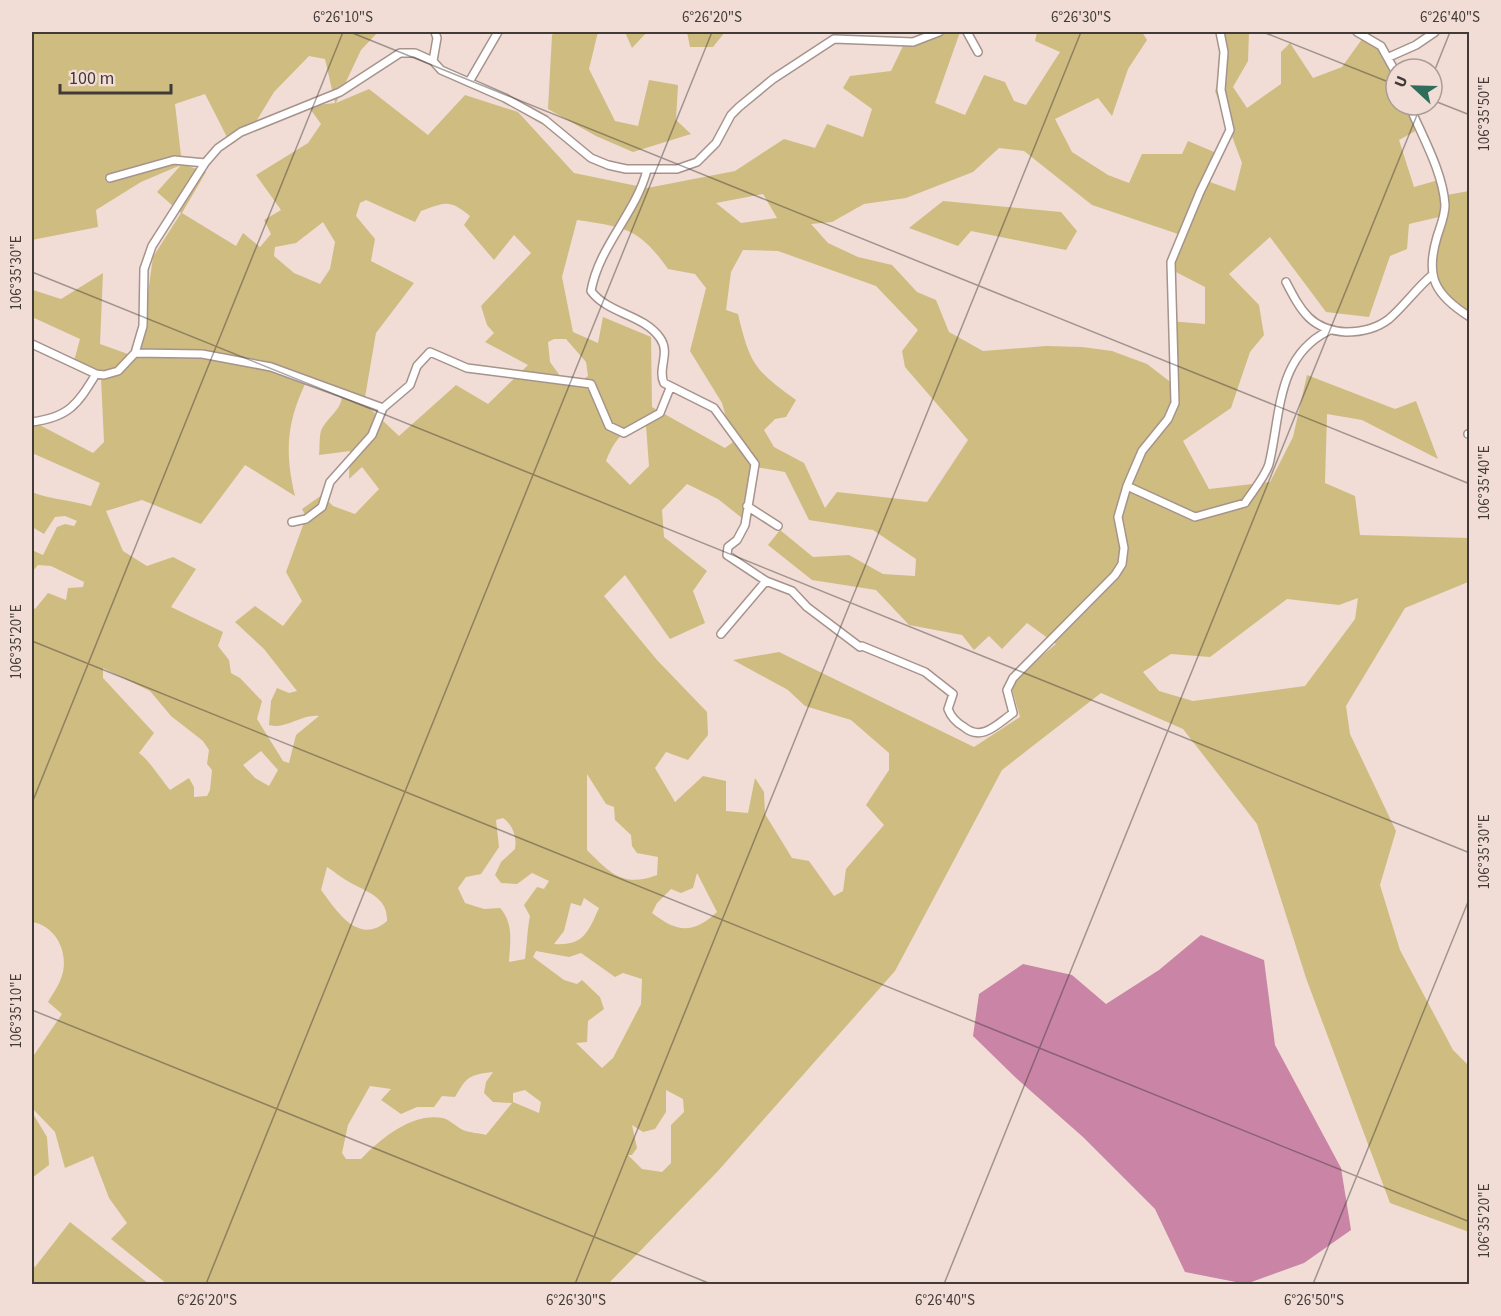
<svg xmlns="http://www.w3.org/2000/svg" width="1501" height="1316" font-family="'Source Sans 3',sans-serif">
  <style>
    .green { fill: #cfbc80; fill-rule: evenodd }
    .water { fill: #c984a6 }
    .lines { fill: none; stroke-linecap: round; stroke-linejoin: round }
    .minor-casing { stroke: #a6938c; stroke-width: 10 }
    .minor { stroke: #fff; stroke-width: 7 }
    .ticks { fill: none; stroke: #413a37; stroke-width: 1.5; stroke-opacity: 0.45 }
    .neatline { fill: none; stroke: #413a37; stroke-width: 2 }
    .ticks-label { font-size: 15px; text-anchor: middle; fill: #413a37 }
  </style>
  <rect width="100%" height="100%" fill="#f1ddd6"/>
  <path class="green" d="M32 32H378L361 50 336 103 369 89 428 135 465 95 518 112 574 173 647 188 735 171 784 139 815 148 827 124 863 137 872 109 843 88 850 76 891 71 903 46 945 32H960L935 103 965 115 984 75 1005 82 1014 101 1026 105 1060 52 1035 41 1037 32H1142L1147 40 1128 69 1112 116 1098 98 1055 119 1072 152 1108 175 1129 183 1142 154H1182L1188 141 1219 154 1210 182 1235 191 1242 163 1215 91 1226 60 1221 32H1249L1248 61 1233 87 1247 108 1281 84V52L1290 43 1313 78 1342 67 1365 35C1391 53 1396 74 1396 105H1409L1421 128 1399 140 1414 187 1442 179 1447 195 1469 191V314L1459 307 1432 274 1443 216 1409 224 1407 249 1390 256 1369 317 1326 312 1270 237 1229 274 1259 305 1264 335 1250 352 1231 408 1183 441 1209 489 1270 482 1293 437 1307 375 1395 409 1416 401 1438 459 1362 420 1327 414 1325 483 1355 496 1360 535 1469 538 1468 582 1405 608 1346 706 1350 734 1396 831 1380 885 1400 950 1453 1050 1469 1066V1232L1390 1203 1306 978 1257 824 1183 729 1101 693 1002 770 895 971 718 1171 608 1284H167L111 1239 127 1223 109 1198 93 1156 65 1168 55 1132 32 1108V1058L62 1014 48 1002C52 995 57 988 60 981 71 957 58 926 32 922V607L35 609 48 593 66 600 68 588 83 587 84 582 51 566 38 565 32 572V550L43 555 57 527 65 524 74 526 77 521 65 516 55 517 44 534 32 527V492C52 500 71 500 91 506L100 483 32 453V421L93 453 104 442 101 378 74 361 80 339 32 317V292L33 290 61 299 103 273 100 344 139 358 153 257 181 213 157 192 181 165 141 182 96 210 98 227 32 240ZM309 56 325 59 335 103 308 106 321 124 308 143 256 175 281 210 264 220 271 234 260 247 243 233 236 246 182 213 206 172 182 164 175 104 205 94 231 145 251 130 274 92ZM999 148 1024 151 1092 205 1181 235 1170 269 1205 287V324L1170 321 1177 387 1147 364 1112 351 1082 347 1046 346 983 351 949 332 936 300 917 292 892 265 858 257 828 243 811 224 832 222 864 204 906 198 973 172ZM763 194 777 218 741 223 716 203ZM366 200 415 222 421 211C446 202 449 199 470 216L464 225 494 260 514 235 531 253 481 306 487 325 494 333 485 342 528 365 488 404 456 385 399 436 364 403 376 333 414 283 371 261 375 239 356 216 360 203ZM577 220C625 227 639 228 668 269L695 274 706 288 690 351 722 403 733 442 725 448 652 407 651 337 603 317 598 343 573 332 562 277ZM323 222 335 242 330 269 320 284 294 273 274 256 275 247 296 243ZM743 250 778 251 876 286 918 330 902 351 905 367 968 440 927 502 837 492 825 508 804 463 774 447 764 430 775 419 786 417 796 400C755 370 750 365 738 314L726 310 731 272ZM554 339H566L586 362 588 376 580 382 563 380 550 362 548 342ZM308 378 341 389C346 409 328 415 321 431 319 437 320 448 319 455L350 451 349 479 362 467 379 489 355 514 333 506 322 495 302 509 306 517 286 572 302 601 283 626 255 606 235 622 264 649 297 691 289 693 277 688 271 701 269 725C286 730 301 714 319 716L296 735 289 763 283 761 257 719 262 701 240 678 231 673 229 660 218 646 223 632 171 607 196 569 173 557 147 566 123 551 106 511 142 500 201 524 245 465 295 496C284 450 287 420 308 378ZM646 426 649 466 630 485 606 461C614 441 623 427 646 426ZM756 467 785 472 809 520 873 530 916 559 915 576 883 574 849 555 813 557 780 530 768 545 812 580 876 590 909 625 962 635 974 650 989 636 1002 649 1027 623 1056 644 1010 682 1020 717 974 747 779 652 733 660 788 690 805 706 851 720 889 753V770L866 805 884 825 846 869 843 891 834 896 809 861 792 858 765 814 764 792 755 778 748 813 726 811V781L703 776 675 802 655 768 666 752 688 760 708 735 707 712 657 660 604 596 625 575 670 639 705 623 693 591 707 571 664 537 662 510 687 484 718 499 742 518ZM1358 598 1355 619 1305 686 1193 701 1159 691 1143 672 1171 654 1210 657 1287 599 1339 605ZM103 668 150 691 171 716 203 741 209 750 207 764 212 770 210 790 207 796 194 797V787L189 778 170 790C161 779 148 759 139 753L154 733 103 678ZM261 751 278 770 269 786 255 778 243 765ZM587 774 606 804 614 807 615 820 631 835 632 846 637 853 658 857 657 875C623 888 610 873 587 850ZM503 818C513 825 517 837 515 849L501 862 495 875 501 883 517 884 532 873 549 881 544 889 537 887 524 905 530 916C527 931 527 945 525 959L509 962C510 943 514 923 500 908L484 909 465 903 458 888 466 877 481 874 499 847 496 820ZM327 867C335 872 343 879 351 883 369 893 388 898 387 921 358 946 337 911 321 890ZM697 873 717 912C693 934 678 933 652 913L657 903 671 889 681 893 693 888ZM584 898 599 908C588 932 584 946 554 944L564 931 571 903 581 906ZM536 951 569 957 581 953 615 977 623 973 642 979 641 1004 613 1058 602 1068 576 1043 587 1042 588 1021 604 1009 600 997 582 980 577 984 564 980 533 957ZM493 1072 486 1082 484 1093 493 1102 512 1103 486 1135C479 1133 470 1133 463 1130 457 1127 450 1120 443 1118 412 1112 380 1139 361 1159H346L342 1153 348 1125 370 1086 391 1089 381 1100 401 1114 417 1107H434L442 1096 455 1097C467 1076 469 1075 493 1072ZM525 1090 541 1102 539 1113 513 1102V1093ZM666 1090 683 1099 684 1112 671 1125V1163L662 1172 642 1169 628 1155H632L637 1148 632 1125 643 1132 655 1129 666 1112Z
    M555 32H598L589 69 615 121 638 126 649 80 678 85 676 120 691 134 633 152 596 136 548 109 552 35Z
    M625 32H647L632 48Z
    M687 32H725L713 47H690Z
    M943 201 1061 212 1077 231 1066 250 971 231 958 246 909 228Z
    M32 1112 47 1137 49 1165 32 1178Z
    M70 1222 149 1284H32V1265L35 1267Z"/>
  <path class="water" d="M1201 935 1264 960 1275 1045 1341 1168 1351 1230 1304 1263 1246 1284 1185 1272 1155 1209 1083 1137 1015 1077 973 1036 979 994 1023 964 1072 975 1106 1004 1159 970Z"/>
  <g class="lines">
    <g class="minor-casing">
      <path id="minor" d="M967 32 978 52
        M1357 32 1381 46 1396 73
        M1389 57 1416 45 1435 32
        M433 61 437 38 435 32
        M469 82 498 32
        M1409 105C1422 136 1443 172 1445 205 1445 216 1440 227 1437 237 1425 277 1435 295 1470 317
        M647 170C636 213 599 246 591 291 608 314 643 314 660 338 671 353 657 369 664 383L714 408 755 464 745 525 737 540 728 547 727 555 766 581 792 591 807 607 860 647 862 646 925 672 953 694 948 709C951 717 957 723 964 727 982 742 997 724 1013 713L1007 690 1013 678 1115 575 1122 564 1124 548 1118 517 1127 486 1142 451 1168 419 1175 403 1171 262 1200 192 1230 130 1221 90 1224 52 1220 32
        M110 178 174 160 205 163
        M1286 282C1301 311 1311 330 1346 332 1362 332 1376 329 1389 319 1404 306 1416 289 1431 276
        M32 344 96 374 104 375 118 371 135 353 143 326 144 269 152 246 205 163 218 148 241 132 340 92 400 53H415L433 61 441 70 505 98 545 120 591 158 608 165 626 169H677L697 162 716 143 731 115 739 107 773 79 834 39 913 42 939 32
        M135 353 202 354 271 367 383 408
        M32 422C69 417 77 405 96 374
        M1468 434H1470
        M1127 486 1195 517 1245 503C1252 492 1265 477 1269 464 1281 415 1276 357 1328 331
        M747 506 778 526
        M292 522 306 519 322 507 330 482 372 435 383 408 410 385 417 366 430 352 467 368 591 384 609 426 624 433 660 413 670 388
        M721 634 766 581"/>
    </g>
    <use href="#minor" class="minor"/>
  </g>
  <path class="ticks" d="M350 32 1470 484M1263 32 1396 85M1432 77 1450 32M1432 100 1470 115M32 272 1470 853M32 641 1470 1222M32 803 343 32M32 1010 711 1284M206 1284 712 32M575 1284 1081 32M944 1284 1421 105M1313 1284 1470 897"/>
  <rect width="1501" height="1316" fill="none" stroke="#f1ddd6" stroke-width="66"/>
  <g transform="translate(1414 87) rotate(292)"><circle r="28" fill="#f1ddd6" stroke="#ab9c96" stroke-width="1.5"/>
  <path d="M0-4.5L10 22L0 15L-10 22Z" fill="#306e5b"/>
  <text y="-9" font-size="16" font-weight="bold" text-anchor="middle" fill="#413a37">U</text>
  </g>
  <path d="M60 84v9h111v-9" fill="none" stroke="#413a37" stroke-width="3"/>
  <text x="69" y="84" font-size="18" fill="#413a37" stroke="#f1ddd6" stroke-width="4.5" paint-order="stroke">100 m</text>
  <rect x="33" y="33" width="1435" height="1250" class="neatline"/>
  <g class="ticks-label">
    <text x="343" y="22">6°26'10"S</text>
    <text x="712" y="22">6°26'20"S</text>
    <text x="1081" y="22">6°26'30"S</text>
    <text x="1450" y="22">6°26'40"S</text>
    <text transform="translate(1484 114) rotate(-90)" y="5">106°35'50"E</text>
    <text transform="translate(16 273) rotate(-90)" y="5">106°35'30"E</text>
    <text transform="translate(1484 483) rotate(-90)" y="5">106°35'40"E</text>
    <text transform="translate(16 642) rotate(-90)" y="5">106°35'20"E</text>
    <text transform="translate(1484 852) rotate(-90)" y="5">106°35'30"E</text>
    <text transform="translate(16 1011) rotate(-90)" y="5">106°35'10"E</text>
    <text transform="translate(1484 1221) rotate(-90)" y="5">106°35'20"E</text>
    <text x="207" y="1305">6°26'20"S</text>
    <text x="576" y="1305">6°26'30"S</text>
    <text x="945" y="1305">6°26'40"S</text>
    <text x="1314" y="1305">6°26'50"S</text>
  </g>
</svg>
